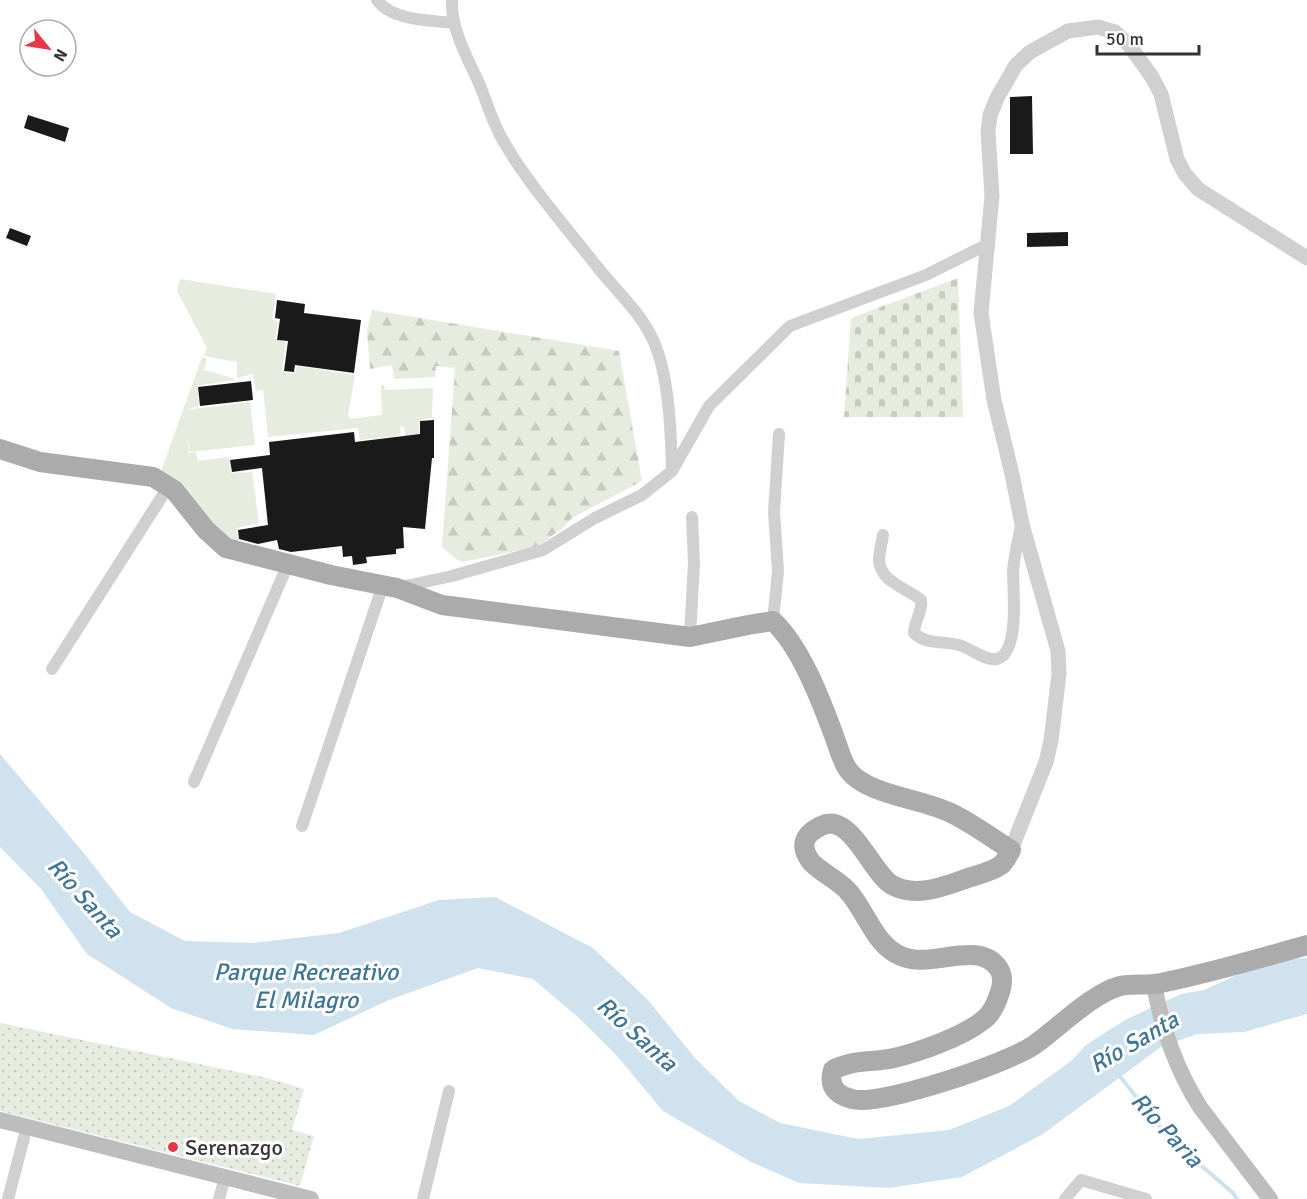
<svg xmlns="http://www.w3.org/2000/svg" width="1307" height="1199" font-family="Signika,sans-serif">
  <style>
    .grass { fill: #e6ecdf }
    .forest { fill: url(#forest-firs) }
    .cemetery { fill: url(#cemetery-stones) }
    .park { fill: url(#park-dots) }
    .water { fill: #cfe2ee }
    .lines { fill: none; stroke-linecap: round; stroke-linejoin: round }
    .stream { stroke: #cfe2ee; stroke-width: 4 }
    .building { fill: #1a1a1a }
    .minor { stroke: #d0d0d0; stroke-width: 12 }
    .tertiary { stroke: #d0d0d0; stroke-width: 15 }
    .secondary { stroke: #bdbdbd; stroke-width: 16 }
    .primary { stroke: #ababab; stroke-width: 20 }
    .poi-dot { fill: #e63946; stroke: #fff; stroke-width: 2 }
    .labels { text-anchor: middle; stroke-width: 6; stroke-linejoin: round; paint-order: stroke }
    .poi-label { font-size: 22px; fill: #333; stroke: #fff; text-anchor: start }
    .water-label { font-size: 24px; font-style: italic; fill: #3f7597; stroke: #fff }
  </style>
  <defs>
    <pattern id="forest-firs" width="22" height="20" patternUnits="userSpaceOnUse" patternTransform="scale(1.5)"><rect width="22" height="20" fill="#e6ecdf"/><path d="M5 1l3.5 6h-7zM16 11l3.5 6h-7z" fill="#c6cbc0"/></pattern>
    <pattern id="cemetery-stones" width="16" height="16" patternUnits="userSpaceOnUse" patternTransform="scale(1.5)"><rect width="16" height="16" fill="#e6ecdf"/><path d="M2 7V4a2 2 0 0 1 4 0v3zM10 15v-3a2 2 0 0 1 4 0v3z" fill="#c6cbc0"/></pattern>
    <pattern id="park-dots" width="8" height="8" patternUnits="userSpaceOnUse" patternTransform="scale(1.5)"><rect width="8" height="8" fill="#e6ecdf"/><path d="M2 2h.1M6 6h.1" fill="none" stroke="#c6cbc0" stroke-width="1.8" stroke-linecap="round"/></pattern>
  </defs>
  <rect width="100%" height="100%" fill="#fff"/>
  <path class="grass" d="M180 279 276 294 272 320 278 321 275 340 286 342 282 372 295 374 297 366 355 375 348 415 351 419 382 415 381 385H384L385 390 433 388 432 418 419 420V458H408L404 427H400L401 433H398V436L360 440 358 428 268 437 263 390 256 391 253 374 237 378V362L204 356 207 348 177 291Z
    M202 357 207 359 204 370 233 378 234 380 197 386 199 406 185 410 250 402 255 445 190 452 187 437 189 453 196 452 198 461 229 457 231 473 252 472 259 523 237 528 239 546 224 540 160 474Z"/>
  <path class="forest" d="M372 310 619 351 642 481 572 518 564 527 537 547 462 562 456 559 442 547 455 368 436 366 435 377 394 379 392 365 370 369 367 331Z"/>
  <path class="cemetery" d="M958 278 963 417H844L851 318Z"/>
  <path class="park" d="M0 1023 267 1078 304 1089 292 1130 314 1136 300 1186 0 1111Z"/>
  <path class="water" d="M0 754 83 852 130 912 185 941 252 943 339 933 439 900 495 897 593 948 648 1000 695 1058 739 1101 780 1123 858 1139 949 1130 1009 1106 1071 1061 1086 1045 1125 1020 1181 994 1204 990 1270 960 1307 958V1014L1244 1032 1197 1034 1161 1047 1043 1134 962 1177 889 1188 799 1183 751 1162 663 1111 617 1056 579 1018 533 979 478 968 389 1000 314 1035 232 1029 171 1008 87 954 41 889 0 847Z"/>
  <g class="lines">
    <path class="stream" d="M1118 1074 1169 1138 1233 1193 1237 1199"/>
  </g>
  <path class="building" d="M1032 96 1033 154H1010V97Z
    M28 115 69 128 65 142 24 128Z
    M10 228 31 236 27 246 6 238Z
    M1068 232V246L1027 247V233Z
    M277 300 305 304 304 313 361 320 354 373 295 365 294 372 284 371 288 341 277 340 280 319 275 318Z
    M251 381 253 400 200 406 198 387Z
    M434 420V458H432L425 529 403 527 404 548 396 549V554L366 557 367 563 353 565 352 556 343 557 342 546 291 552 279 549 277 540 258 544 239 539 238 530 268 525 262 468 232 472 230 460 270 455 269 442 354 432 355 442 420 434V421Z"/>
  <g class="lines">
    <path class="minor" d="M377 0C392 21 430 20 453 23
      M452 0C451 29 466 55 478 81 487 102 493 125 505 144 530 186 565 226 595 264 614 289 640 311 653 340 669 374 671 432 672 470
      M883 535C882 543 879 552 879 560 880 582 907 588 921 600 923 612 914 621 914 633 927 646 946 640 962 646 973 650 985 661 997 659 1020 653 1013 590 1013 572 1014 556 1018 541 1021 526
      M401 587 452 576 543 550 595 518 642 495 672 471 709 406 790 326 926 275 988 244
      M773 621 778 571 774 512 779 434
      M690 637 694 562 692 517
      M52 669 168 487
      M194 782 288 564
      M302 826 383 585
      M8 1199 27 1126
      M219 1199 225 1177
      M423 1199 449 1091
      M1065 1199 1081 1180 1146 1199"/>
    <path class="tertiary" d="M1011 850 1046 762 1051 741 1059 674 1058 651 1022 524 1012 474 994 400 981 313 992 196 988 132 990 115 998 96 1016 65 1030 52 1068 31 1098 27 1115 32 1129 45 1152 77 1161 94 1177 159 1185 174 1198 189 1307 258"/>
    <path class="secondary" d="M1154 984C1161 1026 1177 1071 1200 1107L1270 1199
      M0 1120 311 1199"/>
    <path class="primary" d="M0 449 40 462 153 477 174 490 206 530 226 548 331 575 397 588 442 605 690 637 748 625 773 621C800 646 820 698 833 733 838 745 841 761 849 771 867 795 925 799 953 814 973 824 992 838 1011 850 1008 855 1005 862 1001 865 993 871 981 874 971 877 947 885 917 899 892 885 871 873 851 811 821 826 815 829 807 834 805 841 802 851 810 863 818 868 827 875 839 882 847 890 866 910 874 945 901 956 931 970 979 938 999 969 1004 977 1002 987 999 995 996 1004 990 1016 982 1021 962 1037 919 1052 894 1058 873 1063 852 1059 833 1070 828 1086 836 1095 852 1099 880 1107 1008 1063 1034 1045 1058 1028 1093 993 1120 986 1133 983 1148 986 1161 983 1211 973 1258 959 1307 945"/>
  </g>
  <circle class="poi-dot" cx="173" cy="1147" r="6"/>
  <g class="labels">
    <g class="poi-label">
      <text x="185" y="1155">Serenazgo</text>
    </g>
    <g class="water-label">
      <text transform="translate(85 898) rotate(48)" y="8">Río Santa</text>
      <text x="306" y="980">Parque Recreativo<tspan x="306" dy="28">El Milagro</tspan></text>
      <text transform="translate(637 1034) rotate(42)" y="8">Río Santa</text>
      <text transform="translate(1134 1042) rotate(-30)" y="8">Río Santa</text>
      <text transform="translate(1167 1130) rotate(47)" y="8">Río Paria</text>
    </g>
  </g>
  <g transform="translate(48 48) rotate(120)"><circle r="28" fill="#ffffff" stroke="#adadad" stroke-width="1.5"/>
  <path d="M0-4.5L10 22L0 15L-10 22Z" fill="#e63946"/>
  <text y="-9" font-size="16" font-weight="bold" text-anchor="middle" fill="#333333">N</text>
  </g>
  <path d="M1097 45v9h102v-9" fill="none" stroke="#333333" stroke-width="3"/>
  <text x="1106" y="45" font-size="18" fill="#333333" stroke="#ffffff" stroke-width="4.5" paint-order="stroke">50 m</text>
</svg>
